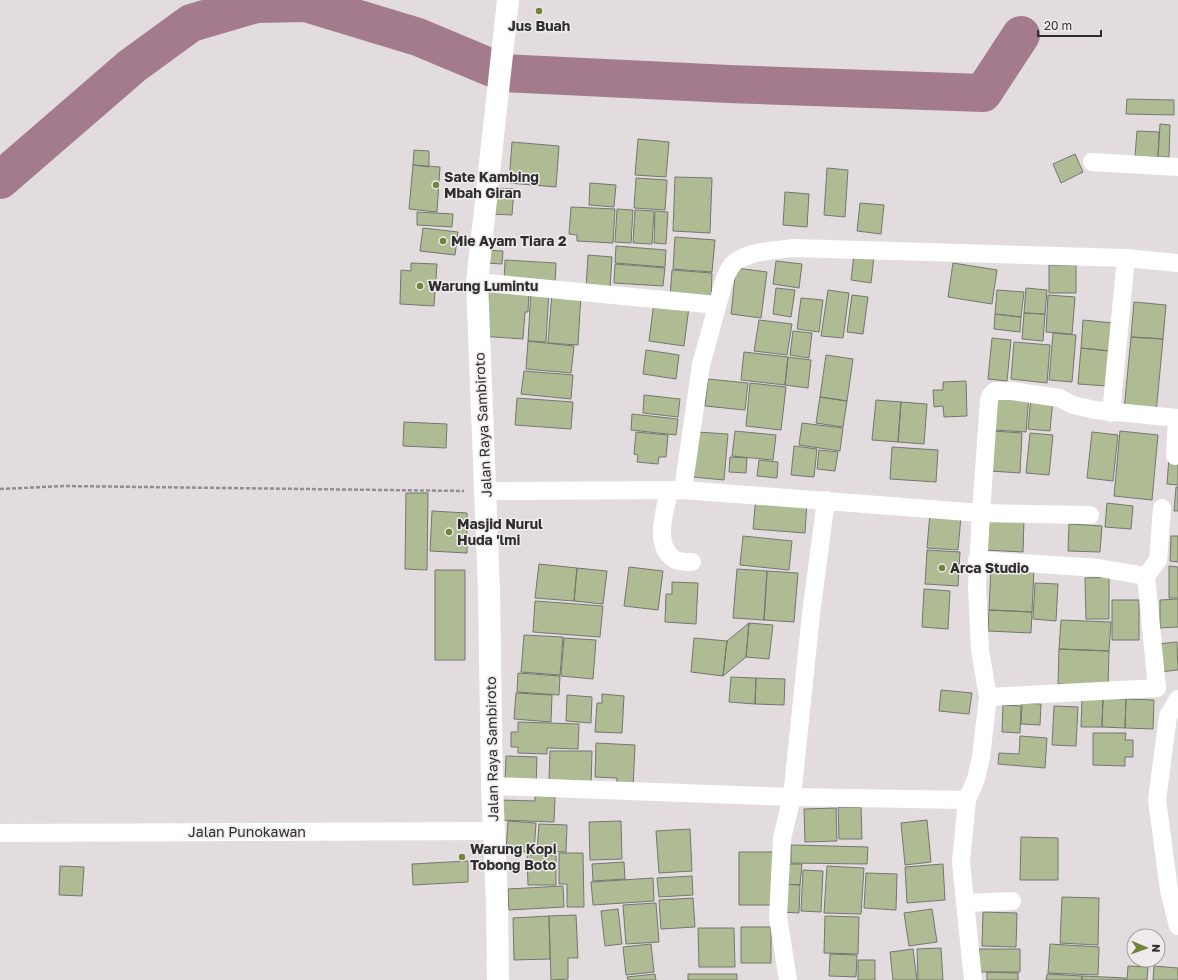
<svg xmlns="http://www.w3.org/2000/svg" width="1178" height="980" font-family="'Golos Text',sans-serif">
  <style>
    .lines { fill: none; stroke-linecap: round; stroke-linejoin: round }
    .river { stroke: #a47b8d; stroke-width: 38 }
    .building { fill: #aebb93; stroke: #757672 }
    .path { stroke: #918d8f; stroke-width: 2.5; stroke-dasharray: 4 2; stroke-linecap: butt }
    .minor { stroke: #fff; stroke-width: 18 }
    .tertiary { stroke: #fff; stroke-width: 22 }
    .poi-dot { fill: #708536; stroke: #efeaec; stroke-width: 1.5 }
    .labels { text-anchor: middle; stroke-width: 3; stroke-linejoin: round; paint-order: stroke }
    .poi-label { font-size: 14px; font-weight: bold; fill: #2f2e2e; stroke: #efeaec; text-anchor: start }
    .street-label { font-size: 14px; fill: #2f2e2e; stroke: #efeaec }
  </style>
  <rect width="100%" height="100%" fill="#e2dcde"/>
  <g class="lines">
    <path class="river" d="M0 180 132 66 191 23 256 4 306 3 418 37 504 73 729 84 983 93 1021 35"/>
  </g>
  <path class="building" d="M1127 99 1174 100V115L1126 114Z
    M1160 124 1170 125 1169 157H1158Z
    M1137 131 1159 132 1158 157 1135 156Z
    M638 139 669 142 666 177 635 175Z
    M512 142 559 146 556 187 509 183Z
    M414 150 429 151V167L413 165Z
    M1075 154 1083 172 1061 183 1053 164Z
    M413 165 440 167 437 212 409 209Z
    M827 168 848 170 845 217 824 215Z
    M675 177 712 178 710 233 673 231Z
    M636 178 667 180 665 210 634 208Z
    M590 183 616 185 614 207 589 205Z
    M491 188 514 189 512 215 489 214Z
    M785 192 809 194 807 227 783 225Z
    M860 203 884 205 881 234 857 231Z
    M571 207 615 209 613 243 577 241V235L569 234Z
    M617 209 633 210 631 243 615 242Z
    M635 210 654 211 652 244 633 243Z
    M655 211 668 212 666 244 654 243Z
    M417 212 453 214 452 227 417 225Z
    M423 228 458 232 455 255 420 251Z
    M675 237 715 240 712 272 673 269Z
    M616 246 666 250 665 267 615 263Z
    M485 250 503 251 502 264 484 263Z
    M854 254 874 256 871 283 851 280Z
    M588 255 612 257 610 289 586 288Z
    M505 260 556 263 555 285 504 282Z
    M776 261 802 264 799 288 773 284Z
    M411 263 437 264 434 306 400 304 401 270 411 271Z
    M953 263 997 270 992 304 948 297Z
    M615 264 665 268 663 286 614 283Z
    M1049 265H1076V293H1049Z
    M736 268 767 272 761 318 731 314Z
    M672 270 712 273 711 300 670 297Z
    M483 286 529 289 528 312H525L523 339 480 336Z
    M776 288 795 290 791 317 773 314Z
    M1026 288 1047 290 1045 314 1024 313Z
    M531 290 549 291 546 342 528 341Z
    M828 290 849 293 843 338 821 336Z
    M997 290 1024 292 1021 317 995 314Z
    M552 292 581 294 578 345 548 343Z
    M852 295 868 297 863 334 847 332Z
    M1048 295 1075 297 1072 334 1046 332Z
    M801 298 823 300 819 332 797 329Z
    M654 302 689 307 684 346 649 341Z
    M1134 302 1166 305 1163 339 1131 337Z
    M1024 313 1045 314 1043 341 1022 339Z
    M995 314 1021 317 1020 332 994 329Z
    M759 320 792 324 787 355 754 351Z
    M1083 320 1113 323 1110 351 1081 348Z
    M793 331 812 333 809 358 790 355Z
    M1053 333 1076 335 1072 382 1049 380Z
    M1131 337 1163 339 1156 413 1124 410Z
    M992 338 1011 340 1007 381 988 379Z
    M528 341 574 346 571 373 526 369Z
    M1014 342 1050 345 1047 383 1011 379Z
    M1081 348 1110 351 1107 386 1078 384Z
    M646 350 679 355 676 379 643 374Z
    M744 352 788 357 785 385 741 380Z
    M826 355 853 359 847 401 820 397Z
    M788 357 811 360 808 388 785 385Z
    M524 371 573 375 571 399 521 394Z
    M708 379 748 383 745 410 705 406Z
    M966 381 967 416 944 417 943 406 934 407 933 390H943V382Z
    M750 383 786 387 781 430 746 426Z
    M997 393 1029 396 1026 432 994 430Z
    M644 395 680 399 678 417 643 413Z
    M820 397 847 401 843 427 816 423Z
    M1031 397 1053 399 1050 431 1028 429Z
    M517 398 573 402 571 429 515 425Z
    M876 400 901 402 898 442 872 440Z
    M901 402 927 404 924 444 898 442Z
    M632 414 678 419 676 435 631 430Z
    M404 422 447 424 446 448 403 446Z
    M802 423 843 428 840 451 799 445Z
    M735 431 776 435 773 460 732 456Z
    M993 431 1022 433 1020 473 990 471Z
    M1120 431 1158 435 1152 500 1114 496Z
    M636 432 668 435 666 457H659L658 464 637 462 638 455 634 454Z
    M697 432 728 434 724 480 693 477Z
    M1092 432 1118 435 1113 481 1087 478Z
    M1030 433 1053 435 1049 475 1026 473Z
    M794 446 817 449 814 477 791 475Z
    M892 447 938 450 936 482 890 479Z
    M819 450 838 452 835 471 817 469Z
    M730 457 747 458 746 473 729 472Z
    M1169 457 1178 458V485L1167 484Z
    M759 460 778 462 777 478 757 476Z
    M1176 487H1178V511H1174Z
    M406 493H428L427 570 405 569Z
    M756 497 807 502 805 533 753 529Z
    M1107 503 1133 506 1131 529 1105 527Z
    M432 511 467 513V553L430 551Z
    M930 513 961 516 958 550 927 548Z
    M985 517 1024 519 1023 552 984 550Z
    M1069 524 1102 526 1100 552 1068 551Z
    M743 536 792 541 789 570 740 565Z
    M1171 536H1178V562L1170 561Z
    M927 550 960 552 958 586 925 584Z
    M539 564 577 568 574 601 535 598Z
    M991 566 1034 568 1032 612 989 610Z
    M1169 566 1178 567V598H1169Z
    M629 567 663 571 658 610 624 606Z
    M577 568 607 571 603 604 574 601Z
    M737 569 767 571 764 620 733 618Z
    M435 570H465V660H435Z
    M767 571 798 573 794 622 764 620Z
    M1109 577V619H1086L1085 578Z
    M672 582 698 583 696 624 665 622 666 594H672Z
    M1035 583 1058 584 1056 621 1033 619Z
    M924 589 950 591 948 629 922 627Z
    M1178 599V627L1160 628V600Z
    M1112 600H1139V640H1112Z
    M535 601 603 606 600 637 533 632Z
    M989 610 1032 612 1031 633 988 631Z
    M1061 620 1111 622 1109 651 1059 649Z
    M749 623 773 625 769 659 746 657Z
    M749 623 746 657 723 676 727 641Z
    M524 635 563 637 560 675 521 672Z
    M564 638 596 640 593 679 561 676Z
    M694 638 727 641 723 676 691 672Z
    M1177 642 1178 670 1159 672 1157 644Z
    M1059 649 1109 651 1108 687 1058 684Z
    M518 673 560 676 559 695 517 692Z
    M731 677 756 678 755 704 729 702Z
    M756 678 785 679 784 705 755 704Z
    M941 690 972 693 969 714 939 711Z
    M516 693 552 695 551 722 514 719Z
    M602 694 624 696 622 733 595 732 597 703H602Z
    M567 695 592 697 591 723 566 721Z
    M1082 698H1103L1102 727H1081Z
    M1103 698 1126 699 1125 728 1102 727Z
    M1126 699 1154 700 1153 729 1125 728Z
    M1022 703 1041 704 1040 725 1021 724Z
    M1003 705 1021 706 1020 733 1002 732Z
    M1054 706 1078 707 1076 746 1052 745Z
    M518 722 579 724 578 749 547 748V754L518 753V747H511V732H518Z
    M1093 733H1126L1125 740H1133V757H1125V766L1093 765Z
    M1020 736 1047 738 1045 768 998 764 999 753 1019 754Z
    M596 743 635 745 633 789 616 788 617 778 595 777Z
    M550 751H592L591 787 549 780Z
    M506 756 537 757 536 786 505 784Z
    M535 796 555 797 554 822 500 820V800L535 801Z
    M838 807H861L862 839H839Z
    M836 808 837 841 805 842 804 809Z
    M927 820 931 862 905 865 901 823Z
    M508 821 536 823 534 852 506 851Z
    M621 821 622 859 590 860 589 822Z
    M539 824 567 825 566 852 537 851Z
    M690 829 692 871 659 873 656 831Z
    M1021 837 1058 838V880H1020Z
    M791 845 868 847 867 864 791 863Z
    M739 852H777V905H739Z
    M559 853H583L584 907H567V884H559Z
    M527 855H556V885H528Z
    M468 861V882L413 885 412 864Z
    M624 862 625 879 593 881 592 864Z
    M783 864H802L800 885 782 884Z
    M943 864 945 900 907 903 905 867Z
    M60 866 84 867 82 896 59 895Z
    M827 866 864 868 861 914 824 913Z
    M803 870 823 871 821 912 801 911Z
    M866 873 897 874 896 910 864 908Z
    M692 876 693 895 659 897 657 878Z
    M653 878 654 901 593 905 591 882Z
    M782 884 800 885 799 913 781 912Z
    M563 886 564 907 509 910 508 889Z
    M1062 897 1099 898 1098 945 1060 943Z
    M693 898 695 927 661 929 659 900Z
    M656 903 659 942 626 944 623 905Z
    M618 909 622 944 605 946 601 911Z
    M932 909 937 942 909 946 904 913Z
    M983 912 1017 913 1016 947 982 946Z
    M576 915 578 958H568V979L551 980 549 916Z
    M549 916 550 959 514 960 513 918Z
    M825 916 859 917 858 954 824 953Z
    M741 927H771V963H741Z
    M698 928H734L735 967H699Z
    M651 944 654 972 626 975 623 947Z
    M1050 944 1099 947 1098 975 1048 973Z
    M941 948 943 980H918L917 949Z
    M913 949 917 980H893L890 952Z
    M979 949H1020V972H978Z
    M830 954 857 955 856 977 829 976Z
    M858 960H875V980H858Z
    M1128 966 1148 967 1147 980H1127Z
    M1154 966 1178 968V980H1153Z
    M987 972 1018 973V980H987Z
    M655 974 656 980H628L627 977Z
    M688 974H737V980H688Z
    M1047 974 1082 976V980H1046Z
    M1082 976 1126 978V980H1082Z"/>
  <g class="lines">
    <path class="path" d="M0 489 64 486 464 491"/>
    <path class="minor" d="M1092 162 1178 167
      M477 282 717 305
      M1111 413 1126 258
      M1175 456 1177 418
      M683 490 701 365 724 281C727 274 730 264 738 260 753 251 776 250 794 248L1126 258 1178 263
      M486 491 683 490 981 513 989 400 991 395 995 391H1012L1059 398 1073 405 1095 410 1178 418
      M669 491C665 511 653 545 674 559 678 562 687 562 692 562
      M977 560 1099 568 1146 576 1157 688 988 697
      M1146 576 1158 560 1162 508
      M1178 699 1168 716 1157 800 1169 890 1178 926
      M492 786 792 797 967 800
      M0 833 493 831
      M966 903 1012 901
      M788 980 778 917 782 838 792 797 811 614 826 500
      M973 980 961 862 967 800 976 779 981 757 988 697 980 650 977 587 981 513 1090 515"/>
    <path class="tertiary" d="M498 980 497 904 492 786 489 591 477 282 508 0"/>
  </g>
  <g class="poi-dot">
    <circle cx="539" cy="11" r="4"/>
    <circle cx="436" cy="185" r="4"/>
    <circle cx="443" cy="241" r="4"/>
    <circle cx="420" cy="286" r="4"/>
    <circle cx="449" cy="532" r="4"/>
    <circle cx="942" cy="568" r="4"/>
    <circle cx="462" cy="857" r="4"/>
  </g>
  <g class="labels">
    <g class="poi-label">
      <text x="539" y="31" text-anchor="middle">Jus Buah</text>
      <text x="444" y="182">Sate Kambing<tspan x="444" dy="16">Mbah Giran</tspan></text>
      <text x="451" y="246">Mie Ayam Tiara 2</text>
      <text x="428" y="291">Warung Lumintu</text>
      <text x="457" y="529">Masjid Nurul<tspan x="457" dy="16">Huda 'lmi</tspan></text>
      <text x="950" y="573">Arca Studio</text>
      <text x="470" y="854">Warung Kopi<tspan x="470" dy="16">Tobong Boto</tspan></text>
    </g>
    <g class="street-label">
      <text transform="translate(483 425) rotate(-93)" y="5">Jalan Raya Sambiroto</text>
      <text transform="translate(492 749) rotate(-91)" y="5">Jalan Raya Sambiroto</text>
      <text x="247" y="837">Jalan Punokawan</text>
    </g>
  </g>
  <g transform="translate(1146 948) rotate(92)"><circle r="19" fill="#efeaec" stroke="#a29fa0"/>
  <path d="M0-3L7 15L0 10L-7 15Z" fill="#708536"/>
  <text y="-6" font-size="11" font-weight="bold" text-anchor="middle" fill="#2f2e2e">N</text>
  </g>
  <path d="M1038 30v6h63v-6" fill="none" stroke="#2f2e2e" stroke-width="2"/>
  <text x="1044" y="30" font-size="12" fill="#2f2e2e" stroke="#efeaec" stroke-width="3" paint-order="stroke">20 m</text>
</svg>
